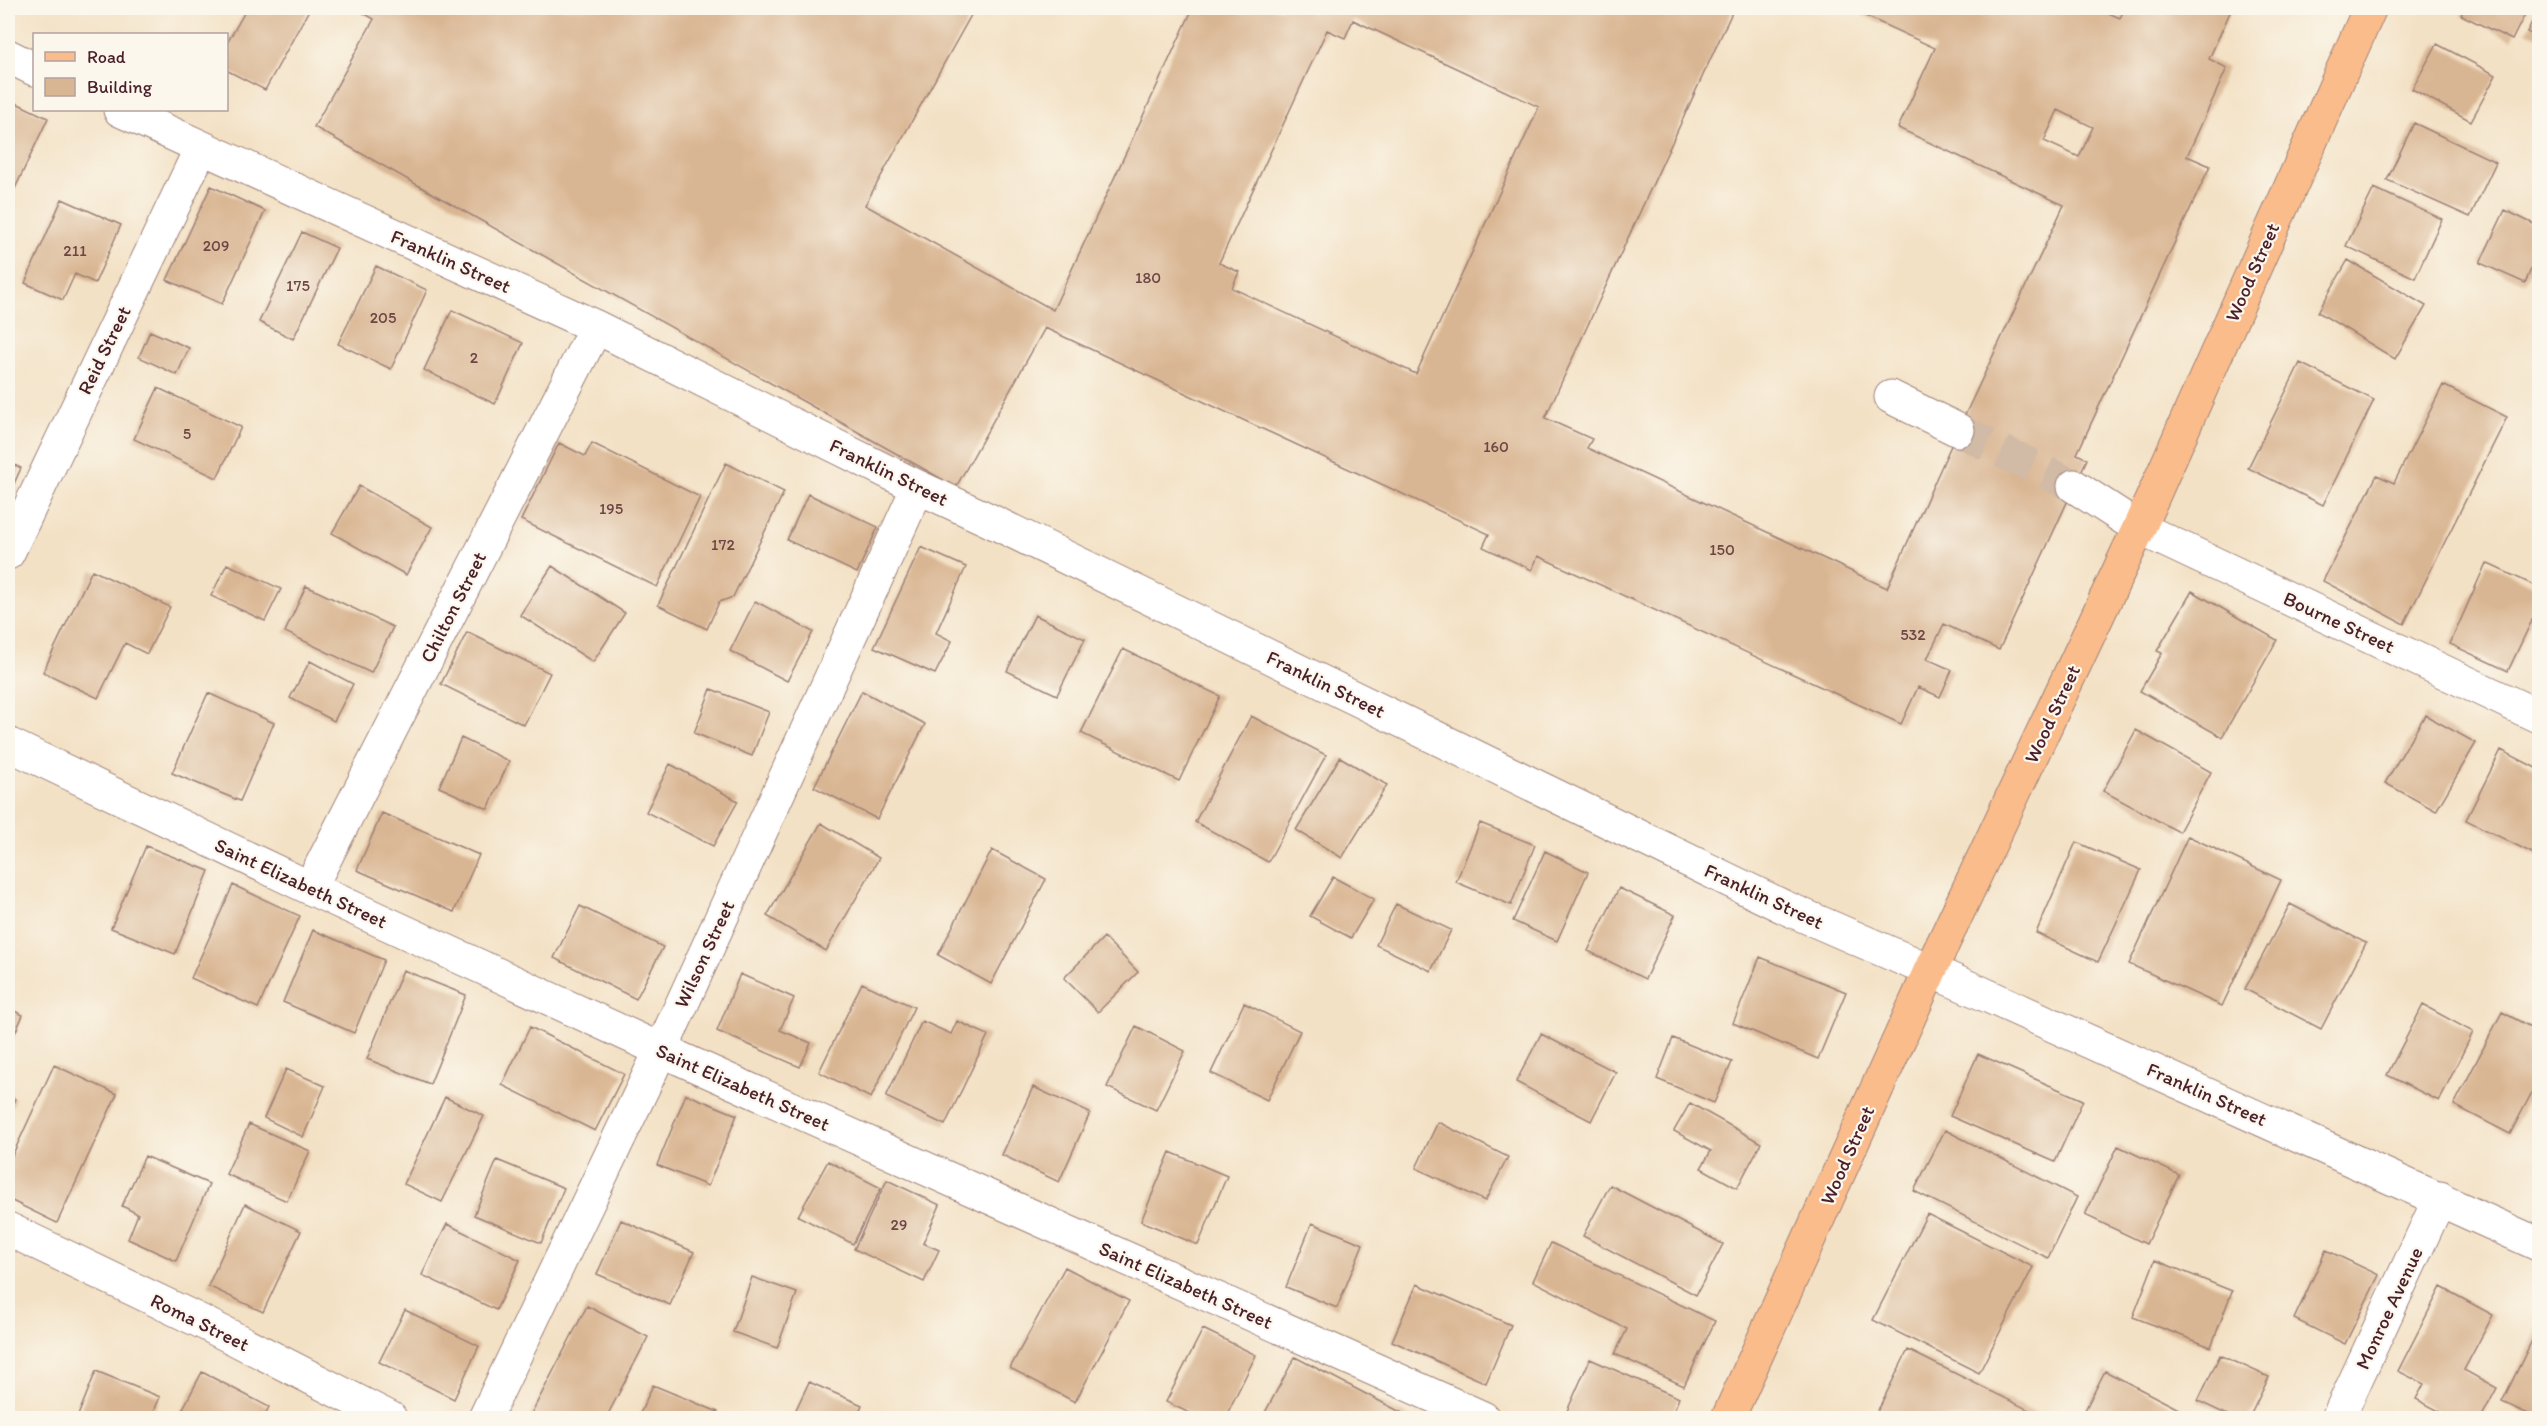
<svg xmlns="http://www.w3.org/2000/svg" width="2547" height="1426" font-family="Itim,sans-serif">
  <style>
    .building { fill: #d9b693; fill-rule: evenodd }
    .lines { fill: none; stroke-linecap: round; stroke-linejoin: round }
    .minor-tunnel { stroke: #d1baa6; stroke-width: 33; stroke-dasharray: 33 16; stroke-linecap: butt }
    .minor-casing { stroke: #9e8078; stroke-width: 35 }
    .major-casing { stroke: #9e8078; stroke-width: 35 }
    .minor { stroke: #fff; stroke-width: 33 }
    .major { stroke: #fabc8b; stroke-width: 33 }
    .labels { text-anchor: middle; stroke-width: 4.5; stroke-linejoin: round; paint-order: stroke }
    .number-label { font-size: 16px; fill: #6e4545 }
    .street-label { font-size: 20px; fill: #4a1f2b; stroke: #fbf7ec }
  </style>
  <rect width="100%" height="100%" fill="#fbf7ec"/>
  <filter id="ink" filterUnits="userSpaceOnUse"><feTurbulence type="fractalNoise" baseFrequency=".0167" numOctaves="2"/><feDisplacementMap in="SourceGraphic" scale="12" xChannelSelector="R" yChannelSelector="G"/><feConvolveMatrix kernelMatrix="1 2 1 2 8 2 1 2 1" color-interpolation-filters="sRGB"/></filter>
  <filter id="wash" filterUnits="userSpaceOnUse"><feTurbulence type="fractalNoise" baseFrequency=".008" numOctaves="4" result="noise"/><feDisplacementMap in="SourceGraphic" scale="24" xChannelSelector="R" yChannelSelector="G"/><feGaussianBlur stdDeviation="1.35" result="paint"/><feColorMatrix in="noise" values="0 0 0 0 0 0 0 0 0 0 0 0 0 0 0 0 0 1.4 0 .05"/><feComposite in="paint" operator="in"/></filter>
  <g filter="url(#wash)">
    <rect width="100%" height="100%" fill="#f3e1c5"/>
    <g id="blocks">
      <path class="building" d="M247 8H310L265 90 226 70V45Z
        M355 8H975L865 205 1053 310 1193 8H1734L1545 418 1592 439 1587 448 1887 588 1958 430 2064 205 1898 128 1935 48 1848 8H2097L2120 18 2125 8H2232L2209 59 2227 68 2187 156 2210 166 2077 454 2087 459 1999 650 1944 624 1927 659 1952 670 1940 697 1918 687 1901 724 1538 556 1532 570 1483 547 1489 534 1045 328 956 487 314 127 374 19ZM1353 20 1539 107 1416 374 1232 288 1239 272 1219 263 1327 30 1345 38ZM2058 110 2093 127 2079 157 2044 141Z
        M2465 8H2528L2512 40 2461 15Z
        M2539 8H2540V38L2527 32Z
        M2437 44 2496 75 2471 121 2412 89Z
        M8 99 48 118 11 197 8 196Z
        M2414 123 2496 162 2470 217 2387 180Z
        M211 186 265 211 222 304 167 280Z
        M2374 188 2442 219 2415 278 2346 246Z
        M62 199 121 225 95 283 75 274 63 300 25 283Z
        M2505 210 2540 227V249L2525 283 2480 263Z
        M302 232 337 248 293 339 259 322Z
        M2348 260 2426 306 2395 359 2318 312Z
        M376 266 427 290 391 369 338 344Z
        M452 310 523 343 495 404 424 370Z
        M150 331 189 348 177 375 139 357Z
        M2300 363 2374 400 2323 505 2248 468Z
        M2443 385 2507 417 2404 624 2323 581 2377 475 2394 483Z
        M158 388 241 427 217 478 134 439Z
        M559 443 585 456 592 443 700 497 657 587 521 520Z
        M8 462 21 468 8 497Z
        M726 463 784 492 733 597 719 602 707 629 658 605Z
        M359 486 432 527 406 575 332 533Z
        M808 494 878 527 857 573 787 540Z
        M921 547 966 567 936 633 952 641 935 674 874 647Z
        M2486 563 2540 588V603L2508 671 2450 644Z
        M227 564 281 589 265 621 211 596Z
        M552 566 625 613 593 662 520 615Z
        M92 570 170 607 147 654 125 643 98 698 43 672Z
        M306 586 393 627 371 673 285 632Z
        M2192 591 2277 640 2222 737 2140 691 2162 653 2157 651Z
        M755 601 813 632 787 681 730 651Z
        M1035 615 1085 639 1057 695 1007 671Z
        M467 632 550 673 524 725 441 684Z
        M1123 649 1220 696 1179 781 1081 733Z
        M2540 660V680L2532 677Z
        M310 661 353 684 334 721 290 698Z
        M711 689 769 712 752 756 694 733Z
        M862 691 925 724 877 819 814 787Z
        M208 693 274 723 240 801 172 773Z
        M2425 715 2476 743 2436 811 2385 783Z
        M1251 716 1326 755 1268 862 1195 822Z
        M2136 730 2211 772 2179 832 2103 791Z
        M461 738 509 761 488 809 439 787Z
        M2501 750 2540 770V857L2466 820Z
        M1340 757 1387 785 1342 858 1296 830Z
        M670 764 738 801 713 846 646 812Z
        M382 813 479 855 454 912 357 870Z
        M821 823 879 858 826 951 767 916Z
        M1480 823 1535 845 1511 905 1456 882Z
        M2188 836 2281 880 2222 1006 2129 964Z
        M2076 842 2141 870 2098 962 2036 933Z
        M146 846 209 871 175 954 111 928Z
        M992 850 1046 879 991 984 938 955Z
        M1545 851 1588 872 1557 941 1513 921Z
        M1333 877 1374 899 1351 938 1310 916Z
        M233 885 300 916 258 1008 191 978Z
        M1619 888 1675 915 1645 979 1588 951Z
        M1396 904 1451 930 1431 971 1376 945Z
        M2290 904 2366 943 2321 1029 2245 989Z
        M580 906 663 947 636 999 554 958Z
        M313 930 384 960 354 1033 283 1002Z
        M1104 937 1138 972 1098 1012 1064 978Z
        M1760 957 1846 992 1818 1059 1733 1023Z
        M403 970 466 995 430 1084 367 1059Z
        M740 974 794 998 780 1030 811 1043 800 1067 717 1031Z
        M862 983 914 1007 871 1098 819 1072Z
        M1244 1003 1300 1031 1267 1100 1211 1073Z
        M2423 1005 2473 1032 2439 1101 2387 1075Z
        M8 1008 23 1015 8 1049Z
        M2502 1012 2540 1032V1077L2510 1134 2454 1105Z
        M922 1021 951 1034 957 1021 988 1035 945 1125 886 1097Z
        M1136 1026 1185 1051 1156 1110 1107 1087Z
        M530 1027 624 1074 595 1131 502 1085Z
        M1541 1034 1616 1072 1591 1121 1516 1082Z
        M1673 1038 1732 1062 1714 1103 1657 1079Z
        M1978 1054 2083 1100 2055 1162 1950 1116Z
        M54 1065 117 1094 57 1223 8 1199V1165Z
        M286 1069 325 1086 303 1137 264 1118Z
        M1033 1087 1090 1113 1059 1182 1002 1155Z
        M686 1094 737 1115 708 1186 657 1165Z
        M8 1095 15 1099 8 1117Z
        M445 1097 484 1116 442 1202 404 1184Z
        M1690 1103 1761 1143 1737 1188 1701 1168 1711 1151 1674 1131Z
        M1438 1122 1508 1157 1485 1201 1416 1168Z
        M249 1124 310 1151 287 1201 226 1174Z
        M1945 1130 2077 1197 2048 1258 1914 1191Z
        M2118 1146 2179 1175 2146 1244 2085 1215Z
        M1170 1152 1227 1176 1198 1245 1141 1221Z
        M145 1156 209 1184 176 1261 128 1239 138 1214 122 1206Z
        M497 1160 564 1188 541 1243 474 1215Z
        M828 1161 881 1188 853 1244 798 1216Z
        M887 1180 940 1205 923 1243 939 1250 924 1282 854 1249Z
        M1610 1185 1723 1244 1696 1295 1583 1236Z
        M245 1204 301 1231 263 1312 208 1286Z
        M1927 1214 2033 1267 1979 1373 1873 1320Z
        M621 1220 694 1252 670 1305 597 1274Z
        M1312 1223 1363 1244 1337 1308 1286 1287Z
        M447 1224 520 1260 496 1310 422 1275Z
        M1551 1243 1715 1321 1684 1386 1615 1354 1627 1329 1533 1281Z
        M2326 1250 2379 1275 2345 1344 2294 1319Z
        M2155 1260 2232 1291 2211 1347 2133 1317Z
        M1065 1267 1129 1301 1075 1402 1010 1368Z
        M752 1277 797 1293 777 1348 733 1332Z
        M1417 1284 1511 1325 1486 1383 1392 1341Z
        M2441 1287 2493 1315 2464 1370 2497 1388 2481 1418H2452L2416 1399 2424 1384 2398 1371Z
        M587 1306 648 1337 606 1418H529Z
        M405 1310 479 1346 454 1399 379 1362Z
        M2540 1324V1418H2537L2502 1402Z
        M1203 1329 1256 1355 1225 1418H1200L1166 1402Z
        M1908 1350 2045 1418H1874Z
        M2220 1355 2269 1377 2249 1418H2234L2198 1401Z
        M1295 1357 1412 1418H1262Z
        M1590 1359 1679 1398 1671 1418H1564Z
        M96 1371 160 1397 151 1418H77Z
        M2105 1371 2196 1418H2087L2082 1416Z
        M202 1372 269 1407 263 1418H178Z
        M809 1382 862 1405 856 1418H792Z
        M653 1385 718 1412 715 1418H638Z"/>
    </g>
  </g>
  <g filter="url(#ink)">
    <use href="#blocks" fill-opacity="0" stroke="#9e8078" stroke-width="1.5"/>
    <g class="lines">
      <path class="minor-tunnel" d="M1958 430 2074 486"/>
      <g class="minor-casing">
        <path id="minor" d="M8 56 34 69
          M120 110 596 327 918 487 987 519 1784 907 1977 991 2540 1245
          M1891 397 1958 430
          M2074 486 2139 528 2540 717
          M8 553 201 148
          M8 744 310 888 661 1050 1483 1418
          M310 888 596 327
          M8 1229 202 1322 390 1418
          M485 1418 661 1050 918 487
          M2338 1418 2440 1198"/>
      </g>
      <g class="major-casing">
        <path id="major" d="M1728 1418 1930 971 2139 528 2370 8"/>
      </g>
      <use href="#minor" class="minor"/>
      <use href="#major" class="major"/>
    </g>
  </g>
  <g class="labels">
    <g class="number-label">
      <text x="216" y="251">209</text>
      <text x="75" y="256">211</text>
      <text x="1148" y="283">180</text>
      <text x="298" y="291">175</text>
      <text x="383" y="323">205</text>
      <text x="474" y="363">2</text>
      <text x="187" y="439">5</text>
      <text x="1496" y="452">160</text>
      <text x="611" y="514">195</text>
      <text x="723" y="550">172</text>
      <text x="1722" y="555">150</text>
      <text x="1913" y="640">532</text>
      <text x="899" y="1230">29</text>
    </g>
    <g class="street-label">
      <text transform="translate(451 261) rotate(24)" y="7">Franklin Street</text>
      <text transform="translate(2252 272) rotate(-66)" y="7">Wood Street</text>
      <text transform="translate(104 350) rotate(-64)" y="7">Reid Street</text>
      <text transform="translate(889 472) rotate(26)" y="7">Franklin Street</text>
      <text transform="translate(453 607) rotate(-63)" y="7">Chilton Street</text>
      <text transform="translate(2339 622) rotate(25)" y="7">Bourne Street</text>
      <text transform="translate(1326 684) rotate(26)" y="7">Franklin Street</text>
      <text transform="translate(2052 714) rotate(-65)" y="7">Wood Street</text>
      <text transform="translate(301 883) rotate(25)" y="7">Saint Elizabeth Street</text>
      <text transform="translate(1764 896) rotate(25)" y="7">Franklin Street</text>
      <text transform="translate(704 954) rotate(-65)" y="7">Wilson Street</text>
      <text transform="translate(743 1087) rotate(24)" y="7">Saint Elizabeth Street</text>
      <text transform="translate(2207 1094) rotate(24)" y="7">Franklin Street</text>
      <text transform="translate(1847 1155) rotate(-66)" y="7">Wood Street</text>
      <text transform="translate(1186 1285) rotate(24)" y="7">Saint Elizabeth Street</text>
      <text transform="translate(2389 1308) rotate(-65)" y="7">Monroe Avenue</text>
      <text transform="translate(200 1322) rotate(26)" y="7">Roma Street</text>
    </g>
  </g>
  <rect width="2547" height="1426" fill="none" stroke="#fbf7ec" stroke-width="30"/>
  <rect x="33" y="33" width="195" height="78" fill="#fbf7ec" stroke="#b4a19f" stroke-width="1.5"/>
  <rect x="45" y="52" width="30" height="9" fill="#fabc8b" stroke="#b4a19f" stroke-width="1.5"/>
  <text x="87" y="63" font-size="18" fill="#4a1f2b">Road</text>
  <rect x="45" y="78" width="30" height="18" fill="#d9b693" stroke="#b4a19f" stroke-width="1.5"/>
  <text x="87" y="93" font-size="18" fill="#4a1f2b">Building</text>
</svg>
